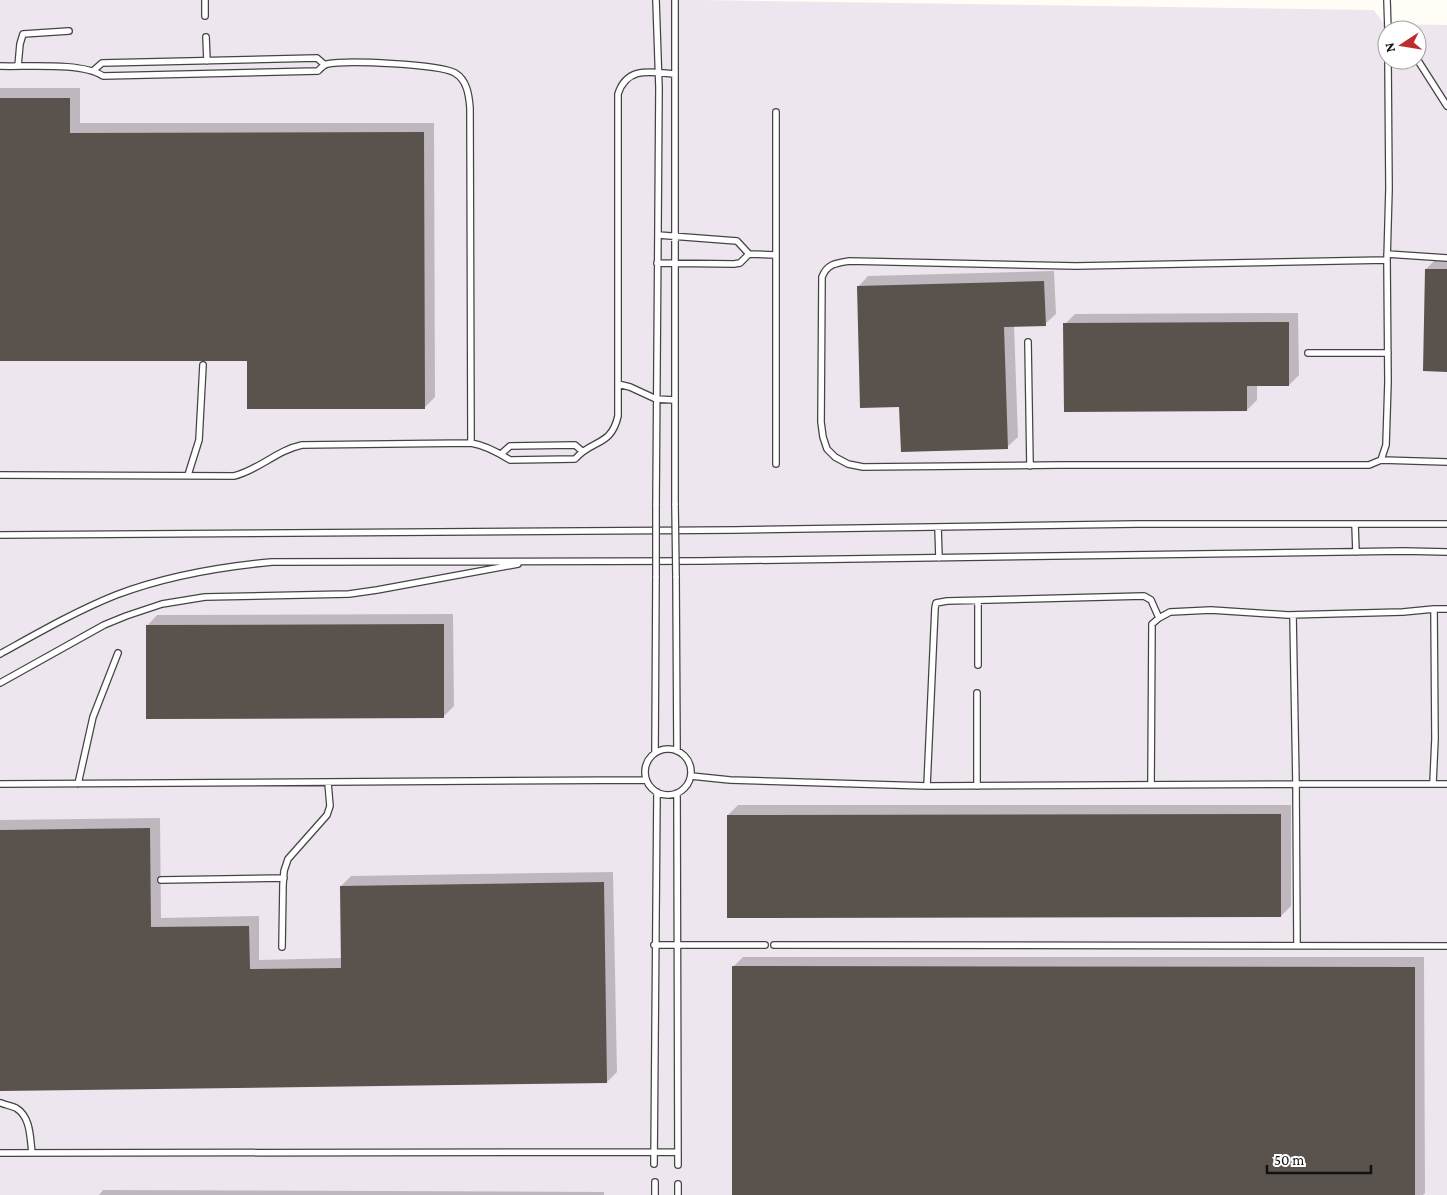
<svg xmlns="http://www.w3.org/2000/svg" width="1447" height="1195" font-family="'Crimson Pro',serif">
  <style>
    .industrial { fill: #eee6ee; fill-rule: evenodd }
    .shadow { fill: #0003 }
    .building { fill: #59524d }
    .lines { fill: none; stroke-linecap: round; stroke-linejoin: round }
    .lane-casing { stroke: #444; stroke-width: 8 }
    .lane { stroke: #fff; stroke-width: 5.5 }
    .lane-bridge-casing { stroke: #444; stroke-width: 8; stroke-linecap: butt }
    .lane-bridge { stroke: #fff; stroke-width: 5.5 }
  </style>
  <rect width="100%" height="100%" fill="#fffdf5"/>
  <path class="industrial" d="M0 0H700L1374 10 1384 24 1447 25V1195H0ZM1387 30H1417V60H1387Z"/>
  <path class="shadow" d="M0 88H80V123H434L435 397 425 407 248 359 0 360Z
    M1436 259H1447V371L1426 269Z
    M1054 271 1056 314 1045 324 1014 325 1018 437 1007 447 900 405 858 287 868 276Z
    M1298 313 1299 375 1289 385H1257V400L1247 410 1065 324 1075 314Z
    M453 614 454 706 444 716 147 626 157 615Z
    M738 805H1291V906L1281 916 728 815Z
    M160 818 161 918 259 916V960L343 958 341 886 351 876 613 872 617 1072 607 1082 0 1090V820Z
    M743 957H1424L1425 1193 1423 1195H734L733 967Z
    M103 1190 604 1192V1195H99Z"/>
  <path class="building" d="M0 98H70V133L424 132 425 409H247V361H0Z
    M1425 269H1447V372L1423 371Z
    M1044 281 1046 326 1004 327 1008 449 901 452 899 407 860 408 857 286Z
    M1289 322V386H1247V411L1064 412 1063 323Z
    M444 624V718L146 719V625Z
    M1281 814V917L727 918V815Z
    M150 828 151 927 249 926 250 969 341 968 340 886 604 882 607 1083 0 1091V830Z
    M732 966 1415 967V1195H732Z"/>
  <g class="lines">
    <g class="lane-casing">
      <path id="lane" d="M205 0V16
        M675 0V505
        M1387 0 1388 30
        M206 37 207 61
        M1417 59 1447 106
        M0 66C26 67 82 62 103 76L318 71C321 68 323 65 327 64 347 60 439 64 455 73 467 80 469 95 470 108L471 443
        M18 66 20 44 23 34 69 31
        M94 70 102 63 317 58 325 65
        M776 112V464
        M658 235 737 241 749 254
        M1387 254 1447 258
        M1387 260 1076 266 849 261C836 263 827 264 822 277L821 422 823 437 827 449 835 457 848 464 863 467 1060 465H1369L1381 460 1386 445 1388 382 1387 260 1389 189 1388 60
        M657 263 734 264 740 263 749 254 776 255
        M1028 342 1030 466
        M1308 353H1388
        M618 384 630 387 656 399 674 400
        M501 454 510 446 575 445 582 451
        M1381 460 1447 462
        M0 475 234 476C259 470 277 450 302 445L471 443C484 445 499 453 510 460L575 459C592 439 611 447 618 416V94C627 66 651 72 674 74
        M188 475 199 440 203 365
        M656 505 659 88 656 0
        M1355 524 1356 552
        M938 527 939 558
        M0 535 735 530 1137 524H1447
        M676 576 677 751
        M1293 615 1296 784H1447
        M0 654C38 633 76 611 116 595 166 576 218 567 272 562L701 561 1404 551 1447 552
        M978 665V601
        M0 683 104 625 126 616 162 604 205 597 349 594 377 590 518 564
        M645 772a23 23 0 1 1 46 0a23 23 0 1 1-46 0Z
        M655 753 656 576
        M691 776 730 780 927 786 1296 784 1297 946
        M1433 783 1435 739 1434 609H1447
        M0 784 646 780
        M78 784 93 717 118 653
        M1151 785 1152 624 1159 618 1170 612 1211 610 1288 615 1403 612 1434 609
        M927 786 935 608 936 603 947 601 1144 596 1151 600 1159 618
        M977 786V693
        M677 793 678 1165
        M161 880 284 878
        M654 945H765
        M774 945 1447 946
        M282 947 283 885 284 871 288 859 327 815 330 806 328 783
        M1 1103C6 1105 12 1106 16 1108 31 1117 30 1138 32 1153
        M0 1153 678 1152
        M654 1164 657 792
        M655 1182V1195
        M678 1184V1195"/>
    </g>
    <use href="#lane" class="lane"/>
    <g class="lane-bridge-casing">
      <path id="lane-bridge" d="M656 505V576
        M675 505 676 576"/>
    </g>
    <use href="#lane-bridge" class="lane-bridge"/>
  </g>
  <g transform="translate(1402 45) rotate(258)"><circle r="24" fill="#ffffff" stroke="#a0a0a0"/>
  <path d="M0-4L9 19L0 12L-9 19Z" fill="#bc2d2d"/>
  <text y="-8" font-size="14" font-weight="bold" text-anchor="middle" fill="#111111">N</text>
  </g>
  <path d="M1267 1165v8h104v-8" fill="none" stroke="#111111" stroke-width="2.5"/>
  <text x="1274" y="1165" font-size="15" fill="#111111" stroke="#ffffff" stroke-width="4" paint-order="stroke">50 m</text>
</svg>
